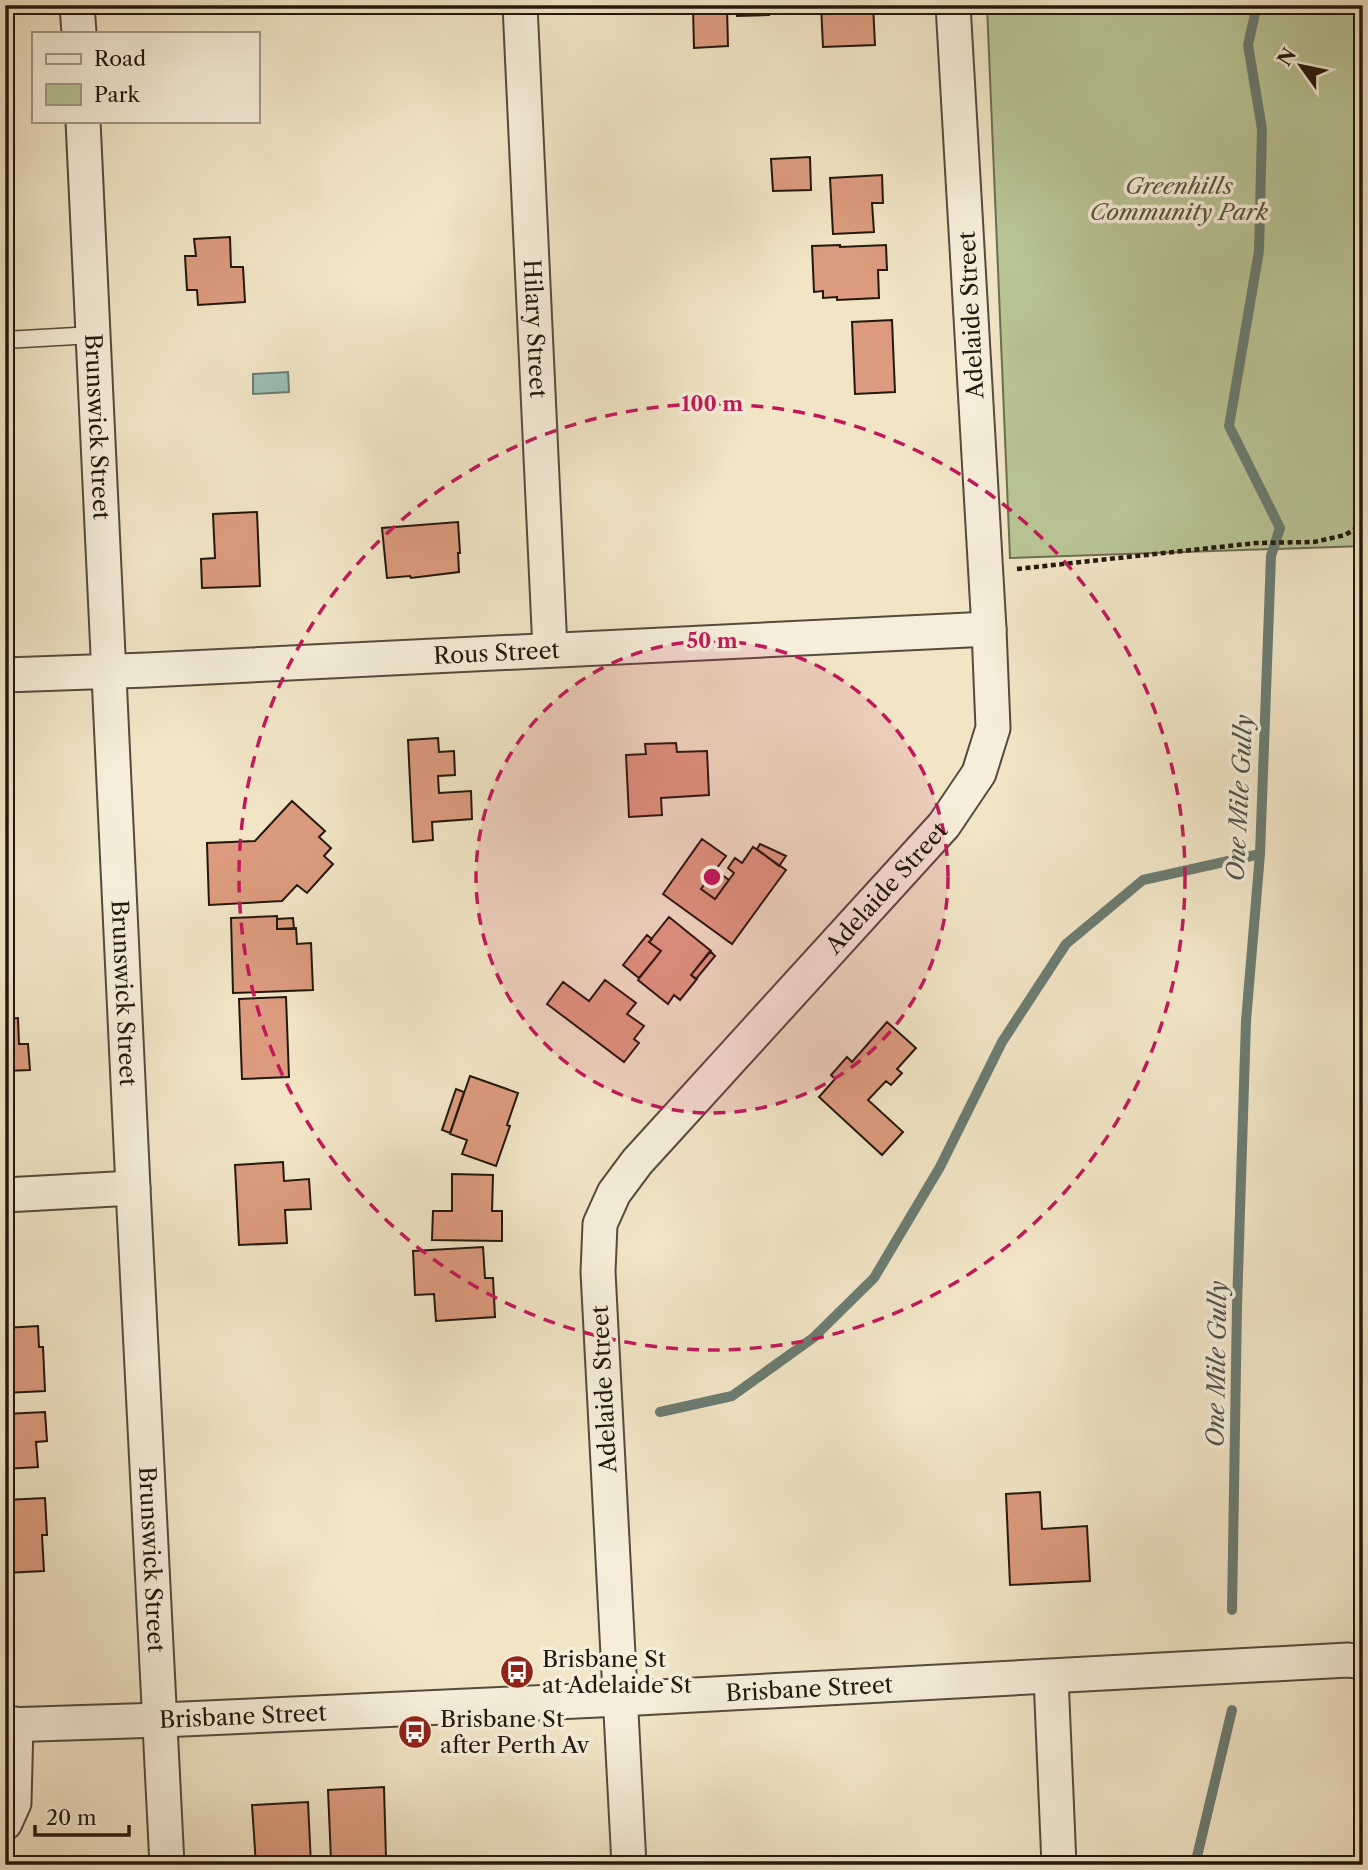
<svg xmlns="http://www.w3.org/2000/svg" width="1368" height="1870" font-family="'Libre Caslon Text',serif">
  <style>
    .green { fill: #b9c596; stroke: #6e6e52; stroke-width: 2 }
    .water { fill: #9bbfb5; stroke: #6b7c72; stroke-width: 2 }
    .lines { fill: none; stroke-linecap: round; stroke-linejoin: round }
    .stream { stroke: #6b7c72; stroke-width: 10 }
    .building { fill: #dc9b7e; stroke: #23170e; stroke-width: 2 }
    .service-casing { stroke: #564a3c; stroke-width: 19 }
    .minor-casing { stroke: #564a3c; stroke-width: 37 }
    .path { stroke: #23170e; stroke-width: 4.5; stroke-dasharray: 5 3.5; stroke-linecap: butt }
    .service { stroke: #f6eeda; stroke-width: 16 }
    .minor { stroke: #f6eeda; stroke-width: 33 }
    .ring { fill: none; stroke: #c2185b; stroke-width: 3.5; stroke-dasharray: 12 9 }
    .labels { text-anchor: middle; stroke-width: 7; stroke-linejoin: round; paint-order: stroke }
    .park-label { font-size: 23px; font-style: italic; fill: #58543e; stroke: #f6eeda }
    .street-label { font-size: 23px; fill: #23170e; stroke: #f6eeda }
    .poi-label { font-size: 23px; fill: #23170e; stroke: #f6eeda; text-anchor: start }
    .water-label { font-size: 24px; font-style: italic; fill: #4d5248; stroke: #f6eeda }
    .centre { fill: #c2185b; stroke: #f6eeda; stroke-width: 3.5 }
    .ring-label { font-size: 21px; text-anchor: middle; font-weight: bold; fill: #c2185b; stroke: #f6eeda; stroke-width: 7; stroke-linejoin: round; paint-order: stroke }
  </style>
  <rect width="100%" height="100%" fill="#f1e5c6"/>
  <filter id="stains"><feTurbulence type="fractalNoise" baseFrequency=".00286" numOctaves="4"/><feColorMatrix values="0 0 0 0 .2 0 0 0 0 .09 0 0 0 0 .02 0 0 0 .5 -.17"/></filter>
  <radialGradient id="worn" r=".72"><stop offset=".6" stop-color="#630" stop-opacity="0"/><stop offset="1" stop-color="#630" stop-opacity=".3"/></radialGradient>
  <path class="green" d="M987 5H1363V546L1010 558Z"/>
  <path class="water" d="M288 372 289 392 253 394V374Z"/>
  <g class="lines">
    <path class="stream" d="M660 1412 732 1396 813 1338 874 1278 940 1167 1002 1042 1066 944 1143 880 1260 854
      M1232 1610 1237 1307 1246 1021 1260 854 1271 556 1280 528 1229 426 1259 251 1262 129 1248 45 1257 5
      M1195 1865 1232 1710"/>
  </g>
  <path class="building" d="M232 5H262V10L233 12Z
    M737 5H768L769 15 737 16Z
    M821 5H873L875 45 823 47Z
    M727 7 728 46 694 48 693 9Z
    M810 157 811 190 773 191 771 159Z
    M882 175 883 203H872L874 232 833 234 830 178Z
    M230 237 231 267H243L245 302 198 305 197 290H187L185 256H196L194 239Z
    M840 245V247L886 245 887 270H878L879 298 837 300V297L823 298V291L814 292 812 246Z
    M892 320 895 392 855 394 852 322Z
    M257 512 260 586 202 588 201 559 215 558 213 514Z
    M458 522 460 553H458L459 572 411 578 410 576 387 578 382 528Z
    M438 738 439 752 454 751 455 775 438 776 439 793 471 791 472 819 432 822 433 840 413 842 408 740Z
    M676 743 677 752 707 751 709 795 661 798 662 815 629 817 626 755 646 754 645 744Z
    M292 801 325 831 319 837 331 848 324 856 333 864 307 893 297 885 282 901 209 905 207 843 255 841Z
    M702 839 726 856 701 889 715 899 734 873 728 868 735 858 742 863 753 847 786 870 732 944 663 894Z
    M760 844 786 856 779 866 757 849Z
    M715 870 729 880 715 899 701 889Z
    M277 916V929L296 928 297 944 311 943 313 990 233 993 231 918Z
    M669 917 711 951 691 975 697 979 680 1000 674 995 668 1004 638 980 661 951 649 942Z
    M293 918 294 929H277V919Z
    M647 935 652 939 649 942 661 951 639 978 623 965Z
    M710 951 715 956 696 979 691 975Z
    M605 980 636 1003 627 1014 644 1026 634 1039 639 1043 624 1062 547 1004 563 982 589 1001Z
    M286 997 289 1077 242 1079 239 999Z
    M18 1018 19 1044H28L30 1070 5 1071V1019Z
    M887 1022 916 1048 897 1069 902 1073 891 1085 886 1081 868 1100 903 1132 882 1155 819 1097 835 1079 831 1075 847 1057 852 1062Z
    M470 1076 518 1093 507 1125 510 1126 496 1166 462 1154 467 1140 450 1134Z
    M456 1089 464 1092 450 1133 442 1130Z
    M283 1162 284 1181 309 1179 311 1209 285 1210 287 1243 239 1245 235 1165Z
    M452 1174 493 1175 492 1211H502V1241L432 1240 433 1211H452Z
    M483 1247 485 1278H493L495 1317 436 1321 434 1294 415 1295 413 1251Z
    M38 1326 39 1347H43L45 1391 5 1393V1328Z
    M45 1412 47 1441 36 1442 38 1467 5 1469V1414Z
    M1040 1492 1042 1529 1087 1526 1090 1581 1010 1585 1006 1494Z
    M45 1498 47 1535H42L44 1571 5 1573V1500Z
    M384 1787 386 1858 331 1860 328 1790Z
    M308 1802 311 1865H256L252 1805Z"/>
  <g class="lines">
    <g class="service-casing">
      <path id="service" d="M5 340 93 335"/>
    </g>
    <g class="minor-casing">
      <g id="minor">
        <path d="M77 5 79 33"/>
        <path id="s1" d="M520 5 550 650"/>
        <path id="s2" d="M83 121 133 1188 167 1865"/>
        <path id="s3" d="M5 675 147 670 989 629"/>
        <path d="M5 1195 133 1188"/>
        <path d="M1051 1677 1059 1865"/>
        <path id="s4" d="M5 1725 161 1720 620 1699 1348 1660 1363 1662"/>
        <path d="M5 1823 14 1803 16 1724"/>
        <path id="s5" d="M629 1865 598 1272 600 1224 614 1193 637 1162 944 825 979 773 993 728 989 629 953 5"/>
      </g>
    </g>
    <path class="path" d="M1017 569 1256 543 1314 542 1345 535 1363 524"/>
    <use href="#service" class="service"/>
    <use href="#minor" class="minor"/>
  </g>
  <circle cx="712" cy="877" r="236" fill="#c2185b" fill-opacity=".12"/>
  <g class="ring">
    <circle cx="712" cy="877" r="236"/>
    <circle cx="712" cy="877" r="473"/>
  </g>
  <defs>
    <g id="bus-disc" transform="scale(1.75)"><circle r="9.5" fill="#8f2418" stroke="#f6eeda"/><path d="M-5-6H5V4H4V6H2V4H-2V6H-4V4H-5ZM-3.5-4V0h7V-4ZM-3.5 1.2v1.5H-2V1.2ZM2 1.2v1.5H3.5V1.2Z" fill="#fff"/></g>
  </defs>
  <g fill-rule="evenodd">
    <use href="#bus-disc" x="517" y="1672"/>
    <use href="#bus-disc" x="415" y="1732"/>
  </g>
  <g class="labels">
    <g class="park-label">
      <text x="1179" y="194">Greenhills<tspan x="1179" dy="26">Community Park</tspan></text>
    </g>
    <g class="street-label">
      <text transform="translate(971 315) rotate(-93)" y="8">Adelaide Street</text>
      <text dy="8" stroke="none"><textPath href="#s1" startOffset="324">Hilary Street</textPath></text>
      <text dy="8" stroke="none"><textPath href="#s2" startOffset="306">Brunswick Street</textPath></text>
      <text dy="8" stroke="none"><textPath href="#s3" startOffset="492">Rous Street</textPath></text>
      <text dy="8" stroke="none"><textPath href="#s5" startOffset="1085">Adelaide Street</textPath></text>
      <text dy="8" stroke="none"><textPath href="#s2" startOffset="873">Brunswick Street</textPath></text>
      <text transform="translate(604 1389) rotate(-93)" y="8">Adelaide Street</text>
      <text dy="8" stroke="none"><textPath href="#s2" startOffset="1440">Brunswick Street</textPath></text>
      <text dy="8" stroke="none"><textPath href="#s4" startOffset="805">Brisbane Street</textPath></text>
      <text dy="8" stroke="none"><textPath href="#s4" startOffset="238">Brisbane Street</textPath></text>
    </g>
    <g class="poi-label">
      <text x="542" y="1667">Brisbane St<tspan x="542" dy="26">at Adelaide St</tspan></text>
      <text x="440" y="1727">Brisbane St<tspan x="440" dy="26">after Perth Av</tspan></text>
    </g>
    <g class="water-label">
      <text transform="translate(1240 798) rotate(-87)" y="8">One Mile Gully</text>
      <text transform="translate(1217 1364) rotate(-89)" y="8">One Mile Gully</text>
    </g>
  </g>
  <circle cx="712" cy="877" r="10" class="centre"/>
  <g class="ring-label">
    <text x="712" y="411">100 m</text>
    <text x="712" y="648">50 m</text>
  </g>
  <rect width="1368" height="1870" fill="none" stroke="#f1e5c6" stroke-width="28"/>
  <rect x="7" y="7" width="1354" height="1856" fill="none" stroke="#23170e" stroke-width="3.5"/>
  <rect x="14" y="14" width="1340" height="1842" fill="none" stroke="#23170e" stroke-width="2"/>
  <rect x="32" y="32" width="228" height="91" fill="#f6eeda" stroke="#a29888" stroke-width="2"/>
  <rect x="46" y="54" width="35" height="10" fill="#f6eeda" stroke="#a29888" stroke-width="2"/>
  <text x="94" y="66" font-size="21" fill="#23170e">Road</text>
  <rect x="46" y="84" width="35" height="21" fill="#b9c596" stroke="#a29888" stroke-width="2"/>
  <text x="94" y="102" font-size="21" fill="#23170e">Park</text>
  <g transform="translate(1301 66) rotate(303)" stroke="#f6eeda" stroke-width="5" paint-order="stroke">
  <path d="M0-5L12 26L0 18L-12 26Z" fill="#23170e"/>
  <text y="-10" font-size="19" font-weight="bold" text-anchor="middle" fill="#23170e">N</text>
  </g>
  <path d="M35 1825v10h94v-10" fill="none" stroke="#23170e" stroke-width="3.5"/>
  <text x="46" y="1825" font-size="21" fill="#23170e" stroke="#f6eeda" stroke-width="5" paint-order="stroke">20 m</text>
  <rect width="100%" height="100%" filter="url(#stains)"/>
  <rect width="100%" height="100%" fill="url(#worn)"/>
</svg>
